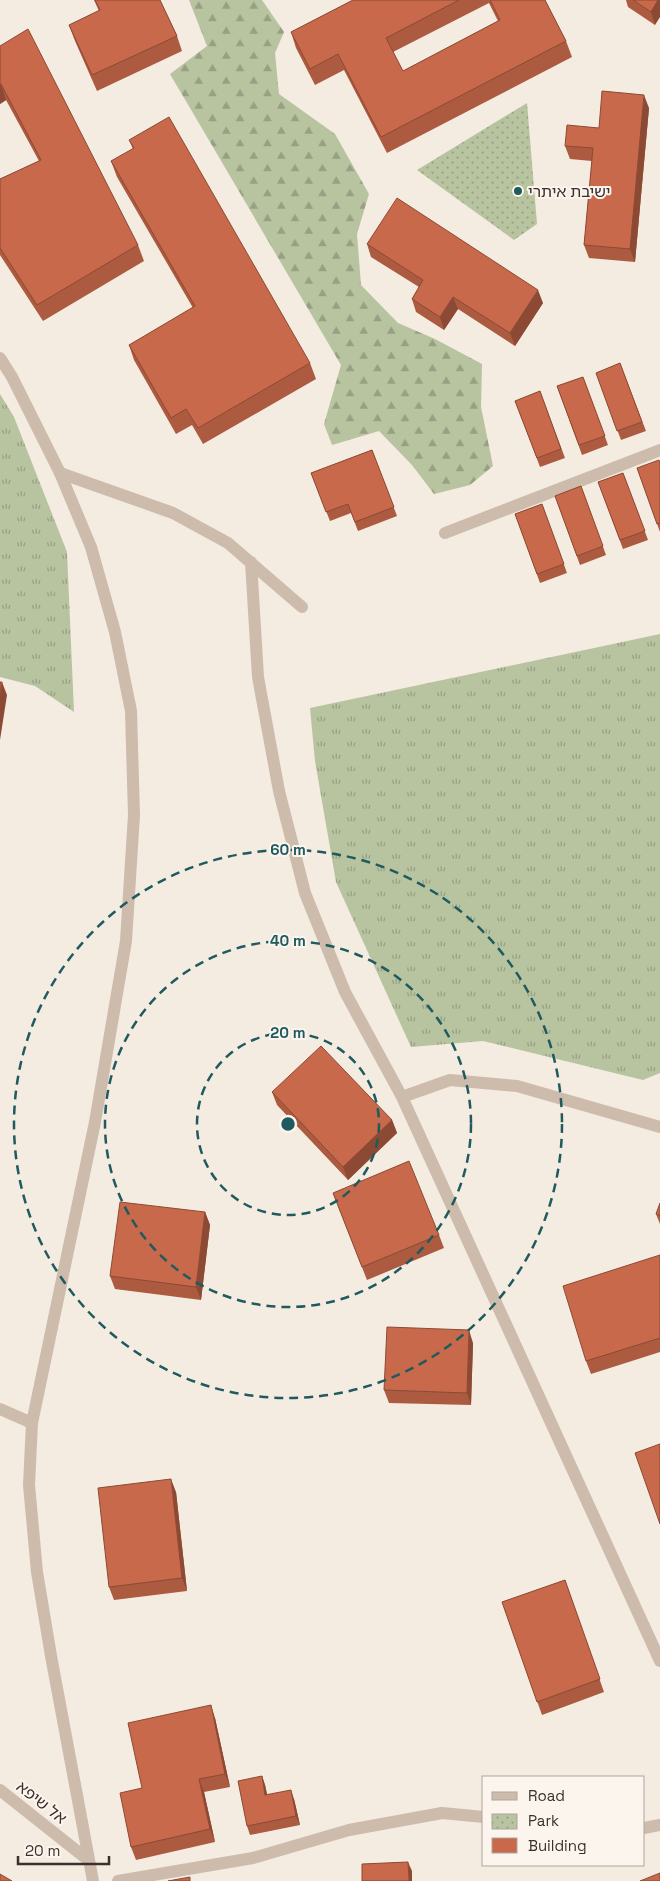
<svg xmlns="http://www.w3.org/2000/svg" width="660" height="1881" font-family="'Space Grotesk','Noto Sans Hebrew',sans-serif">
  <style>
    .grass { fill: url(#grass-tufts) }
    .forest { fill: url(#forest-firs) }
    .park { fill: url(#park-dots) }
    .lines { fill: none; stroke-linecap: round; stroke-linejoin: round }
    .service { stroke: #cdbbac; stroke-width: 12 }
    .minor { stroke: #cdbbac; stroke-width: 12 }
    .tertiary { stroke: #cdbbac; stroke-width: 12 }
    .wall { fill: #ac5a40; fill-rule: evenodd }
    .shaded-wall { fill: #8c4a34 }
    .building { fill: #c8694b; stroke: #8c4a34 }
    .ring { fill: none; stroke: #1f5a5e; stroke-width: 2.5; stroke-dasharray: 9 6 }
    .poi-dot { fill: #1f5a5e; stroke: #fbf5ee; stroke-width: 2 }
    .labels { text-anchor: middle; stroke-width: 4; stroke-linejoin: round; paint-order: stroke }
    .poi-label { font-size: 16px; fill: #3b302b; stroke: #fbf5ee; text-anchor: start }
    .street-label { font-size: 16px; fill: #3b302b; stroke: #fbf5ee }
    .centre { fill: #1f5a5e; stroke: #fbf5ee; stroke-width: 2.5 }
    .ring-label { font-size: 15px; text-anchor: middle; font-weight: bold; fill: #1f5a5e; stroke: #fbf5ee; stroke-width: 4; stroke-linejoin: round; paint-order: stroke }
  </style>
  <defs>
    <pattern id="grass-tufts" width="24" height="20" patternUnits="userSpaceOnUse" patternTransform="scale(1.25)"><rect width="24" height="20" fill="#b8c4a0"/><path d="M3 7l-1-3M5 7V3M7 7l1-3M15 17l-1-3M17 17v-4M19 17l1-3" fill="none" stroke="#97a083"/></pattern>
    <pattern id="forest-firs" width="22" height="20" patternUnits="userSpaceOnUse" patternTransform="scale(1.25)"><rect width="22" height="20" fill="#b8c4a0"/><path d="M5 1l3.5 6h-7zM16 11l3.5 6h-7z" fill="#97a083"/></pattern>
    <pattern id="park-dots" width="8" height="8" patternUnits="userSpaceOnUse" patternTransform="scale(1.25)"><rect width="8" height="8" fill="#b8c4a0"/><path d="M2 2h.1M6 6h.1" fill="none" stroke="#97a083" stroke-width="1.8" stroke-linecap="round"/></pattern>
  </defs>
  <rect width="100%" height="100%" fill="#f4ebe1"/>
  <path class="grass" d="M0 394 14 417 67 552 74 712 35 686 0 677Z
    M660 634V1073L643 1080 483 1041 411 1047 336 882 315 761 310 708Z"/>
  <path class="forest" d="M189 0H262L284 32 275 53 279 94 335 134 369 194 357 234 361 285 398 323 435 339 482 364 481 407 493 466 470 485 434 494 412 465 379 431 332 445 324 424 341 365 170 74 207 46Z"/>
  <path class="park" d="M527 103 537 224 514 240 417 170Z"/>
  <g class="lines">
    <path class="service" d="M445 533 660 450"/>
    <path class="minor" d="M60 473 173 513 228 543 302 607
      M251 562 258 677 279 791 305 893 345 992 402 1097 660 1661
      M402 1097 450 1080 517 1086 660 1127
      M0 1409 32 1423
      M0 1790 87 1859
      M644 1828 660 1825
      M118 1881 253 1858 349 1830 442 1813 484 1817"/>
    <path class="tertiary" d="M0 358 12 377 60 473 91 547 115 632 131 711 134 815 126 941 95 1122 32 1423 29 1485 37 1572 51 1656 93 1881"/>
  </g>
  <path class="wall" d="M94 0H160L177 36 182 51 97 91 75 41 69 25 99 11Z
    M353 0H545L566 41 572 57 387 153 344 70 315 85 296 48 291 32ZM489 3 498 21 403 71 393 52Z
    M626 0H660L655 25 628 7Z
    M0 46 138 245 144 261 43 321 0 255V179L39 161 6 100 0 104Z
    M649 108 635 262 589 258 584 245 592 161 570 159 565 146 599 128Z
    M129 140 310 363 316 379 203 444 192 425 176 434 134 360 129 345 193 308 117 177 111 161 133 149Z
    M367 244 543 303 515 346 458 309 444 330 416 312 412 299 419 287 371 257Z
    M620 363 646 431 621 440 596 373Z
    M583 377 608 445 582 455 557 386Z
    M540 391 565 458 540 467 515 401Z
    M372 450 397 516 358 531 351 513 330 521 311 473Z
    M660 463V532L637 468Z
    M623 473 648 540 623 549 598 482Z
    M581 486 606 555 580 565 555 496Z
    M542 504 567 573 540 583 515 514Z
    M272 1092 392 1120 397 1133 348 1180 277 1105Z
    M333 1193 439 1235 444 1248 367 1280Z
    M660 1203V1224L656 1214Z
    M205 1212 210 1225 201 1300 115 1289 110 1276Z
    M660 1255V1352L591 1374 586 1361Z
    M473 1343 471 1405 389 1403 384 1390Z
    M176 1492 187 1591 114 1600 109 1587Z
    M565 1580 604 1692 542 1715 502 1602Z
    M215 1718 230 1787 204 1792 215 1842 136 1860 131 1847 142 1788Z
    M262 1776 265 1785 267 1794 294 1799 300 1825 250 1835 247 1826Z"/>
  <path class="shaded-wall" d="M658 0H660V17L655 25 651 12Z
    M0 84H1L6 100 0 104Z
    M644 95 649 108 635 262 630 249Z
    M538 290 543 303 515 346 510 333Z
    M453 297 458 309 444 330 440 317Z
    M2 682 7 695 0 740V697Z
    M392 1120 397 1133 348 1180 343 1167Z
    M205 1212 210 1225 201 1300 196 1287Z
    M469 1330 473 1343 471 1405 467 1393Z
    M171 1479 176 1492 187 1591 182 1578Z
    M211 1705 215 1718 230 1787 225 1774Z
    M262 1776 265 1785 269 1804 265 1795Z
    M199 1779 204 1792 215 1842 210 1829Z
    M291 1790 294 1799 300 1825 296 1816Z
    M408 1862 412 1871V1881H409Z"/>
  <path class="building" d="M95 0H160L177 36 92 75 69 25 100 10Z
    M353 0H459L386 38 403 71 500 20 490 0H545L566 41 381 137 338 54 310 69 291 32Z
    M633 0H658L651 12Z
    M28 29 138 245 37 305 0 248V179L41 160 1 84H0V46Z
    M602 91 644 95 630 249 584 245 593 148 565 146 567 125 599 128Z
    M169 117 310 363 198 428 186 409 171 418 129 345 195 306 111 161 134 148 129 140Z
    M397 198 538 290 510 333 453 297 440 317 412 299 423 280 367 244Z
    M620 363 642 422 617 431 596 373Z
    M583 377 605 436 579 445 557 386Z
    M540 391 561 449 537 458 515 401Z
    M372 450 394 507 355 522 348 504 326 512 311 473Z
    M659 460 660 463V523L657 524 637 468Z
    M623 473 645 531 620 540 598 482Z
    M581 486 603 546 577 556 555 496Z
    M542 504 564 564 537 574 515 514Z
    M0 682H2L0 697Z
    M321 1046 392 1120 343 1167 272 1092Z
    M409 1161 439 1235 362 1267 333 1193Z
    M120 1202 205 1212 196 1287 110 1276Z
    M660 1203V1216L656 1214Z
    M660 1255V1338L586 1361 563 1286Z
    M387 1327 469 1330 467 1393 384 1390Z
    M660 1444V1524L635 1453Z
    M171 1479 182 1578 109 1587 98 1488Z
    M565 1580 600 1679 537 1702 502 1602Z
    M211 1705 225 1774 199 1779 210 1829 131 1847 120 1793 142 1788 128 1723Z
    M262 1776 265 1795 291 1790 296 1816 247 1826 238 1781Z
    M408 1862 409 1881H362V1864Z
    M660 1873V1881H640Z
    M0 1874 12 1881H0Z
    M190 1877V1881H168Z"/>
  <g class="ring">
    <circle cx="288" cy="1124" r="91"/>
    <circle cx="288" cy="1124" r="183"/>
    <circle cx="288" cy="1124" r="274"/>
  </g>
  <circle class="poi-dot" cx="518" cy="191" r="5"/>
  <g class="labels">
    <g class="poi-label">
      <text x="528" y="197">ישיבת איתרי</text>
    </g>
    <g class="street-label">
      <text transform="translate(42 1802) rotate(38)" y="6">אל שיפא</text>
    </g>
  </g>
  <circle cx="288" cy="1124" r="8" class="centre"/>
  <g class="ring-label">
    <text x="288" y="855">60 m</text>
    <text x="288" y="946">40 m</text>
    <text x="288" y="1038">20 m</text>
  </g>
  <rect x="482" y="1776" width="162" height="90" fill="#fbf5ee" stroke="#aea6a0"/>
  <rect x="492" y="1792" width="25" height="8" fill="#cdbbac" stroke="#aea6a0"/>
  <text x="528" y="1801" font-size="15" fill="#3b302b">Road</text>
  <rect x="492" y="1814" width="25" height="15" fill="url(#park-dots)" stroke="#aea6a0"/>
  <text x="528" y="1826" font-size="15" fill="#3b302b">Park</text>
  <rect x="492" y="1838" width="25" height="15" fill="#c8694b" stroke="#aea6a0"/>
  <text x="528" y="1851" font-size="15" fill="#3b302b">Building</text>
  <path d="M18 1856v8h91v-8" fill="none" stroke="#3b302b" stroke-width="2.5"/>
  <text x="25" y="1856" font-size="15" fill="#3b302b" stroke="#fbf5ee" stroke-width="4" paint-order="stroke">20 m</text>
</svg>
